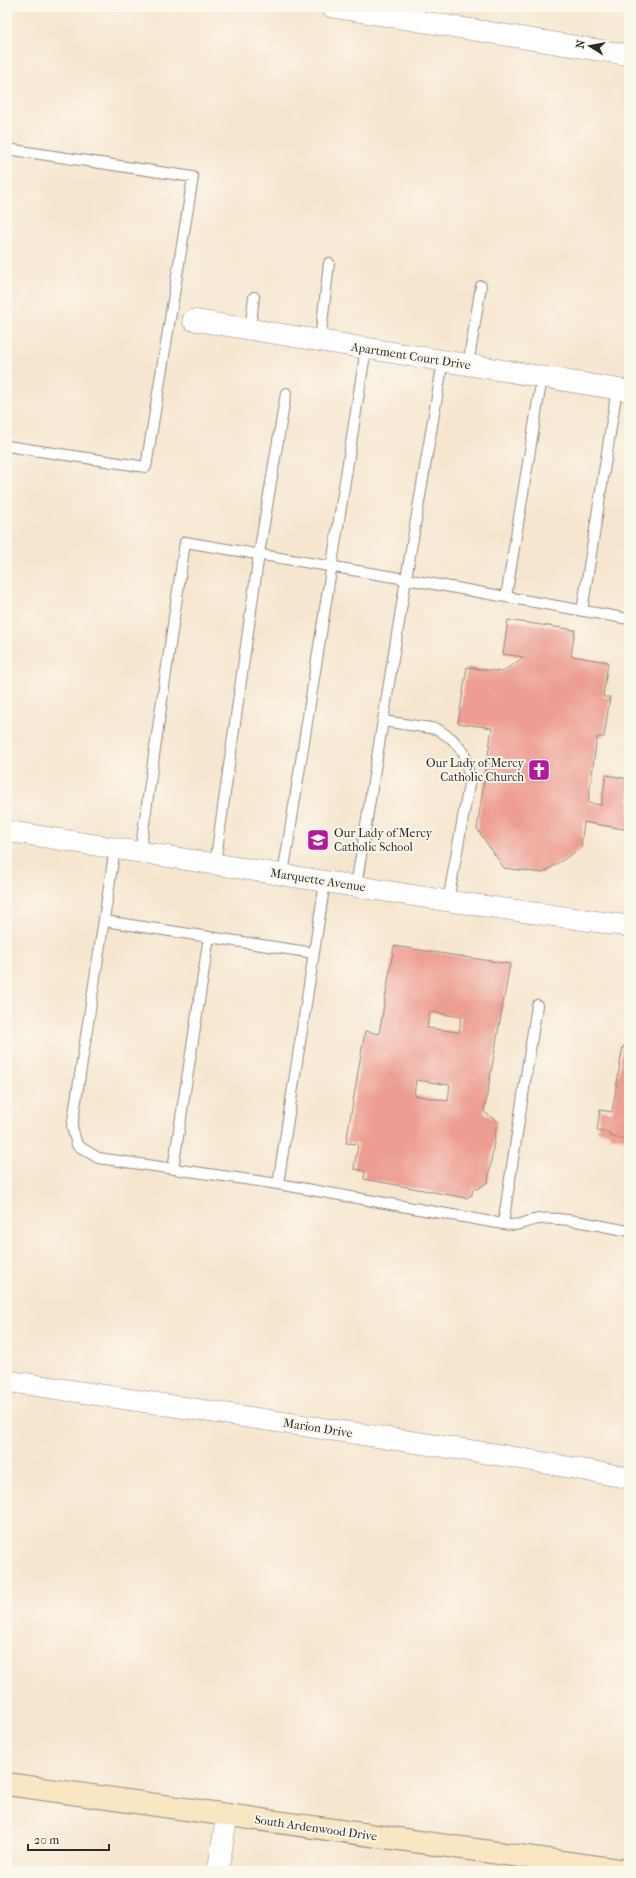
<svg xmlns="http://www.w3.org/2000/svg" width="636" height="1878" font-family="'IM FELL French Canon',serif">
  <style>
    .building { fill: #ed9d92; fill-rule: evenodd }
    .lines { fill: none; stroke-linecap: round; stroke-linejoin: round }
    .lane-casing { stroke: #90887d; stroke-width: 12 }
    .street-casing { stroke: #90887d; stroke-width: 22 }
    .secondary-casing { stroke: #90887d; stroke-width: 24 }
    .lane { stroke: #fff; stroke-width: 10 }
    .street { stroke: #fff; stroke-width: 21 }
    .secondary { stroke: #f9e7c3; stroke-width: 22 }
    .labels { text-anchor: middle; stroke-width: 4; stroke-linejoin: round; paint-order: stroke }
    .street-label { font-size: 12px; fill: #2b2b2b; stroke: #fbf7ec }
    .poi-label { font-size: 12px; fill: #2b2b2b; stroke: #fbf7ec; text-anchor: end }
  </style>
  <rect width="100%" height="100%" fill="#fbf7ec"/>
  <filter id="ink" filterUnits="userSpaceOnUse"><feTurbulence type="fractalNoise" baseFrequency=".025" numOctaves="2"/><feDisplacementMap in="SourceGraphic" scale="8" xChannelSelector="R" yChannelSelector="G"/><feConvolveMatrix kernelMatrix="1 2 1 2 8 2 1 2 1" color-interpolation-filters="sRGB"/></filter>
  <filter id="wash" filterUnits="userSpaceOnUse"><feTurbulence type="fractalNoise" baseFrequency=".012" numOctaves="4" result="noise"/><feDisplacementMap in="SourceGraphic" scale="16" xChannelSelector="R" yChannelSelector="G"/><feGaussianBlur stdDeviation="0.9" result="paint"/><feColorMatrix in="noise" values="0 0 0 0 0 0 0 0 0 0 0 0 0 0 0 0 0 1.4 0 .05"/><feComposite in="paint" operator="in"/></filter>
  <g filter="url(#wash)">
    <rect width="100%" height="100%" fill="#f6e6cf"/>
    <g id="blocks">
      <path class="building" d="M508 620 575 630 571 656 608 662 603 697H610L604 737H597L588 803 601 805 606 775 629 779V830L584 822 581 848 543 873 504 868 477 829 492 728 458 723 467 667 502 672 524 657 503 654Z
        M394 946 510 964 484 1112 497 1121 488 1182 477 1189 473 1188 472 1195 466 1198 364 1179 365 1171 354 1169 358 1144 346 1143 365 1031 379 1034ZM430 1012 461 1017 459 1032 427 1028ZM416 1080 450 1085 448 1101 414 1095Z
        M623 1046 629 1047V1140L609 1136 610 1133 597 1131 600 1110 612 1112Z"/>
    </g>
  </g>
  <g filter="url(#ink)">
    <use href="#blocks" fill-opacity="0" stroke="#90887d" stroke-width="1"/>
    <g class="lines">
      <g class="lane-casing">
        <path id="lane" d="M7 149 193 177 146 467 7 446
          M250 329 254 297
          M320 341 329 263
          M443 361 406 579 629 619
          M468 365 481 286
          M506 597 542 377
          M582 611 617 389
          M383 721 437 729 452 739 464 753 470 779 448 901
          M115 848 72 1127 77 1145 98 1158 278 1184 503 1224C522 1227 524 1221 539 1219 562 1216 605 1227 629 1231
          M140 852 185 542 406 579 356 886
          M215 864 259 554 286 393
          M283 875 366 348
          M104 921 314 953
          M173 1169 209 937
          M278 1184 325 882
          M503 1224 537 1005"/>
      </g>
      <g class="street-casing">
        <path id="street" d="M332 7 629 55
          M193 320 629 391
          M7 831 448 901 629 926
          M7 1381 506 1456 629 1478
          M218 1871 227 1815"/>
      </g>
      <g class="secondary-casing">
        <path id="secondary" d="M7 1784 626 1871"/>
      </g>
      <use href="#lane" class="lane"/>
      <use href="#street" class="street"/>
      <use href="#secondary" class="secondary"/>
    </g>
  </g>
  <defs>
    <g id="church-square" transform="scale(1.15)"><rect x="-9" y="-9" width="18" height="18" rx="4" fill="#b5179e" stroke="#fbf7ec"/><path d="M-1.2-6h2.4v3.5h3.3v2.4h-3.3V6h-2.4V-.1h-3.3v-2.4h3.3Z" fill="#fff"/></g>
    <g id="school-square" transform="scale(1.15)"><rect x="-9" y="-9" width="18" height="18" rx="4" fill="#b5179e" stroke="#fbf7ec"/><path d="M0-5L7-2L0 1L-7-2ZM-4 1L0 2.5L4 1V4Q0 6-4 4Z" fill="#fff"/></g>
  </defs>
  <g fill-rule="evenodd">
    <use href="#church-square" x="539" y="770"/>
    <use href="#school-square" x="318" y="840"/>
  </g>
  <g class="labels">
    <g class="street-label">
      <text transform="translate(411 356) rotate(9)" y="4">Apartment Court Drive</text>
      <text transform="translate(318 880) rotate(9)" y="4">Marquette Avenue</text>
      <text transform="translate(318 1428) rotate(9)" y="4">Marion Drive</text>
      <text transform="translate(316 1828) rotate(8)" y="4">South Ardenwood Drive</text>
    </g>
    <g class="poi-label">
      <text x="524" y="767">Our Lady of Mercy<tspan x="524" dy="14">Catholic Church</tspan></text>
      <text x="334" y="837" text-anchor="start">Our Lady of Mercy<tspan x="334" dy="14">Catholic School</tspan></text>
    </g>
  </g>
  <rect width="636" height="1878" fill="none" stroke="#fbf7ec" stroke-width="24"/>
  <g transform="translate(590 46) rotate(281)" stroke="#fbf7ec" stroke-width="3" paint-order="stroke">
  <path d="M0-3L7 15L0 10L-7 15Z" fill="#2b2b2b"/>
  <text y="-6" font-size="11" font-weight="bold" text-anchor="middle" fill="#2b2b2b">N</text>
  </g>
  <path d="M28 1844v6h81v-6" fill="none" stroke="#2b2b2b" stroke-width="2"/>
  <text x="34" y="1844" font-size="12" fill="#2b2b2b" stroke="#fbf7ec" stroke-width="3" paint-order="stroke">20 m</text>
</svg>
